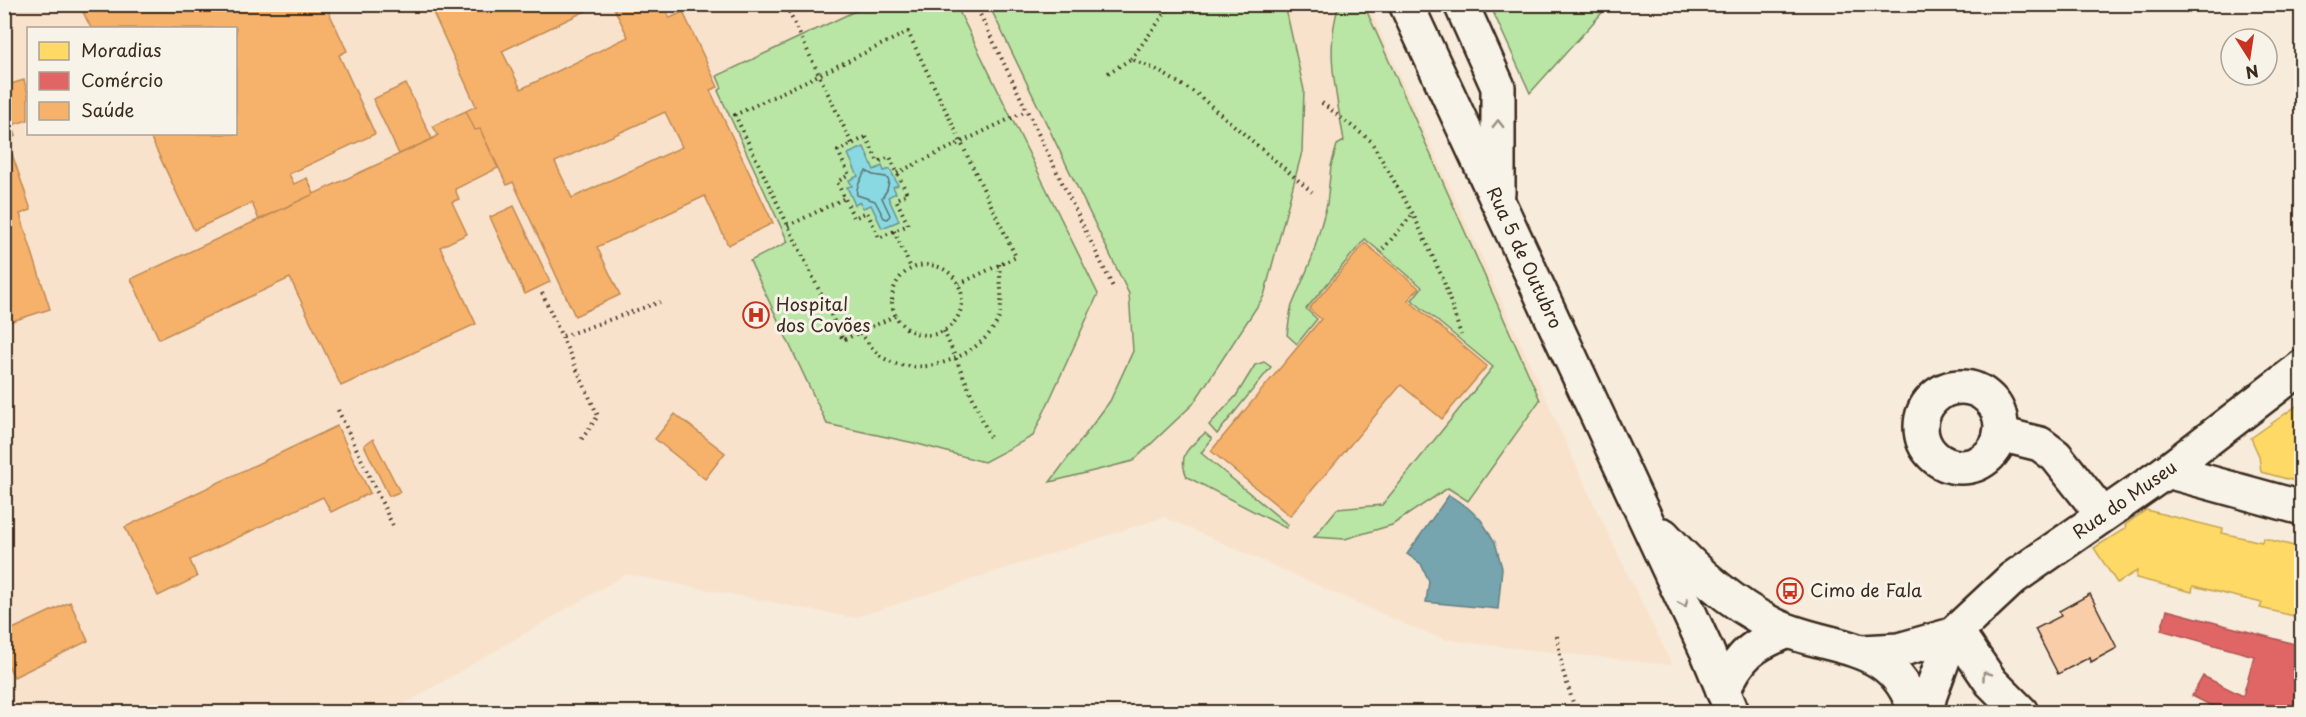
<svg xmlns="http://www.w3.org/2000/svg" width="2306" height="717" font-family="'Playpen Sans',sans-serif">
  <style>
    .built { fill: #f8e2cc; fill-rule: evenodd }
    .green { fill: #b9e6a4; stroke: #7a8861; stroke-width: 1.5 }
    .water { fill: #89d9e3; stroke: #6a9394; stroke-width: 1.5 }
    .homes { fill: #ffd966; stroke: #c4a450; stroke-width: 1.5 }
    .shops { fill: #e06666; stroke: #ae5450; stroke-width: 1.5 }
    .health { fill: #f6b26b; stroke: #be8954; stroke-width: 1.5; fill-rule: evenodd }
    .public { fill: #76a5af; stroke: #648084; stroke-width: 1.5 }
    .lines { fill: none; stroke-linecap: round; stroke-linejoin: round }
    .shore { stroke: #5a706d; stroke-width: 1.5 }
    .building { fill: #f9cda8; stroke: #3b2a1e; stroke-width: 1.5 }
    .minor-casing { stroke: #3b2a1e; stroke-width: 38 }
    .path { stroke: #3b2a1e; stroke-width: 4; stroke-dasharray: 1.5 4.5; stroke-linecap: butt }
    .minor { stroke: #f7f3e8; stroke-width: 33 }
    .oneway { stroke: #998e83 }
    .labels { text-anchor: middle; stroke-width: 6; stroke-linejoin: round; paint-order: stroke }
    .street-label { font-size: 18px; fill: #3b2a1e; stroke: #f7f3e8 }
    .poi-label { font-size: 18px; fill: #3b2a1e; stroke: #f7f3e8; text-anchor: start }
  </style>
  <rect width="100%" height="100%" fill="#f7ebdb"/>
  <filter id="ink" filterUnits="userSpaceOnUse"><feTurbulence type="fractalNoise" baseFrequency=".0167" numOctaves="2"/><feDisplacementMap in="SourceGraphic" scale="12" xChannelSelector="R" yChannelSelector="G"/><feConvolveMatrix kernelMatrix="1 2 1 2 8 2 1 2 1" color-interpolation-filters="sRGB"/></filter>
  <g filter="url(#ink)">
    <path class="built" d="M4 5H1368L1590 496 1672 665 1486 645 1444 639 1407 625 1164 517 854 618 626 574 391 712H5ZM28 28H236V134H28Z"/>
    <path class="green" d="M1544 4 1609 5 1530 93 1490 5H1536L1538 8Z
      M868 5H956L1098 294 1033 436 984 462 914 443 827 424 750 261 788 242 718 91 722 88 717 76Z
      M989 5H1285L1304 90 1302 152 1264 296 1193 404 1133 461 1050 482 1110 401 1133 351 1129 294Z
      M1339 5H1364L1540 400 1468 501 1448 488 1392 525 1345 539 1314 537 1337 509 1382 505 1493 367 1412 300 1422 287 1365 239 1306 309 1317 319 1297 344 1287 335 1291 308 1312 258 1327 204 1331 166 1337 145 1344 141C1337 96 1324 50 1339 5Z
      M1264 362 1271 367 1217 434 1209 425 1236 396 1255 365Z
      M1205 433 1212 439 1201 453 1288 525 1286 528 1187 477C1177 454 1189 448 1205 433Z"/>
    <path class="water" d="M864 147 874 170 882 166 884 171 890 169 898 185 893 187 896 193 888 197 899 221 882 228 871 205 863 208 860 202 855 205 847 187 852 186 849 180 858 176 848 154Z"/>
    <path class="homes" d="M2302 402V483L2261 472 2259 456 2251 438Z
      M2146 510 2223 529 2222 533 2262 542 2263 538 2302 548V618L2260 608 2262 603 2193 586 2192 592 2136 578 2137 571 2117 583 2094 548 2126 528 2125 525Z"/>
    <path class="shops" d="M2167 610 2302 646V712H2224L2192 696 2203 676 2243 696 2254 656 2161 630Z"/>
    <path class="health" d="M79 4H325L347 51 339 55 375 134 289 174 294 184 307 178 314 194 259 220 252 203 194 230 149 134H236V28H91Z
      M429 4H600L502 51 521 89 628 37 612 4H663L670 18 683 12 718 87 710 90 773 223 728 245 705 196 597 247 620 295 575 316 513 182 507 185 480 129 475 130 466 111 476 106ZM665 112 682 147 572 198 555 162Z
      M24 80 28 94V120L12 125 16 136 7 139 31 210 20 214 50 309 9 322 4 310V86Z
      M406 84 432 139 399 154 373 99Z
      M466 111 475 130 480 129 498 168 455 189 459 199 452 202 467 234 440 247 476 324 341 386 290 278 159 339 131 279 432 139 438 135 433 126Z
      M514 206 550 282 525 294 490 217Z
      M1365 243 1419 288 1408 300 1487 366 1442 419 1401 385 1290 516 1211 451 1321 319 1309 309Z
      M675 414 725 453 705 479 655 439Z
      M337 426 370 493 331 512 323 497 190 560 197 577 158 596 125 527Z
      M373 439 400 492 389 496 364 445Z
      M70 602 88 641 14 677 4 657V633Z"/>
    <path class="public" d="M1449 495 1467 507 1481 520 1495 542 1502 568 1498 609 1426 602 1429 581 1421 564 1407 554Z"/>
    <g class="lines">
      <path class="shore" d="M866 171 873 175 886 177 889 181 887 190 882 198 890 215 888 219 884 218 875 201 857 195C855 189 862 176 866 171Z"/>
    </g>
    <path class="building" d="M2090 594 2117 648 2091 662 2090 657 2058 674 2035 629 2061 616 2059 611Z"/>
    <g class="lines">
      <g class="minor-casing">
        <g id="minor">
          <path id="s1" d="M1406 4 1707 651 1732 712"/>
          <path d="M1461 4 1498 87V193"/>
          <circle cx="1961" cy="427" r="40"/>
          <path d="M2000 434 2040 444 2056 456 2102 514"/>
          <path d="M2167 471 2302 508"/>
          <path d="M1663 535C1695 571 1729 602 1772 624 1828 652 1894 638 1915 712"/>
          <path d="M1957 632 1991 682 2021 712"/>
          <path id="s2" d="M1862 652 1899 650 1952 635 2013 578 2167 471 2302 367"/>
          <path d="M1723 691C1740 654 1751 646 1788 631"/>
          <path d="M1926 712 1930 695 1952 635"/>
        </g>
      </g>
      <path class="path" d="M975 4 1113 287
        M789 12 852 144
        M1131 59 1172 4
        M1108 73 1131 59 1157 70 1197 94 1312 192
        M1322 103 1371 141 1413 214 1443 279 1461 335
        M866 137 878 162 890 157 907 194 896 199 908 225 879 238 867 212 854 218 837 182 849 175 838 151Z
        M897 173 1026 111
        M788 226 845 198
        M894 231 911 268
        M1383 249 1413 214
        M892 300a35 35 0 1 1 70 0a35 35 0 1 1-70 0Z
        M542 293 598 416 581 440
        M895 316 843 340 735 115 908 32 1016 257 959 284
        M944 331 991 440
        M860 333C866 339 871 348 878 354 914 383 980 358 998 320 1004 307 1000 279 999 264
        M563 336 660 302
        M338 410 393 526
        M1557 636 1562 668 1576 712"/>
      <use href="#minor" class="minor"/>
    </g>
    <defs><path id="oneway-chevron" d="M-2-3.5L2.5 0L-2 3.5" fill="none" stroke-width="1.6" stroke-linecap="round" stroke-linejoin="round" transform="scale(1.5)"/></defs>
    <g class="oneway">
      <use href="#oneway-chevron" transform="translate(1498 124) rotate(-90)"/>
      <use href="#oneway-chevron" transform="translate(1684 603) rotate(65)"/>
      <use href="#oneway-chevron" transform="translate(1986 675) rotate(-125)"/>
    </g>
  </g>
  <defs>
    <g id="hospital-ring" transform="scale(1.35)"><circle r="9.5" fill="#f7f3e8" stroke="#c8321e" stroke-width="1.5"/><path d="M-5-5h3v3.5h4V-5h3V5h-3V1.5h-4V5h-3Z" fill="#c8321e"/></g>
    <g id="bus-ring" transform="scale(1.35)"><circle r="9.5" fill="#f7f3e8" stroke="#c8321e" stroke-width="1.5"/><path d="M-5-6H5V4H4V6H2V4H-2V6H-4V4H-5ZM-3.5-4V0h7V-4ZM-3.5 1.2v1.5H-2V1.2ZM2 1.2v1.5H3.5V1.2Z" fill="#c8321e"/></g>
  </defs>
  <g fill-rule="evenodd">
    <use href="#hospital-ring" x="756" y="315"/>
    <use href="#bus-ring" x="1790" y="591"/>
  </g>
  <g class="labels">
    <g class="street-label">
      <text dy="6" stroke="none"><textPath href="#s1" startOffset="280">Rua 5 de Outubro</textPath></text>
      <text dy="6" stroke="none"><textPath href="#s2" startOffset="312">Rua do Museu</textPath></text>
    </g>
    <g class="poi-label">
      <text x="776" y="311">Hospital<tspan x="776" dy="21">dos Covões</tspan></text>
      <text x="1810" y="597">Cimo de Fala</text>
    </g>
  </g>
  <rect width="2306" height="717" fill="none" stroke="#f7f3e8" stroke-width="24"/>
  <rect x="12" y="12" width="2282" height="693" fill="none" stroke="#3b2a1e" stroke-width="2" filter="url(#ink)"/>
  <rect x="27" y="27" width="210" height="108" fill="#f7f3e8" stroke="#aca397" stroke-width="1.5"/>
  <rect x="39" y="42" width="30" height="18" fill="#ffd966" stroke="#aca397" stroke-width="1.5"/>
  <text x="81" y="57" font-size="18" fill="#3b2a1e">Moradias</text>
  <rect x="39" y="72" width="30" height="18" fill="#e06666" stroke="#aca397" stroke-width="1.5"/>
  <text x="81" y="87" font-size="18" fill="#3b2a1e">Comércio</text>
  <rect x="39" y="102" width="30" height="18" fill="#f6b26b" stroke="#aca397" stroke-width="1.5"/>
  <text x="81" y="117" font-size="18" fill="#3b2a1e">Saúde</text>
  <g transform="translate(2249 57) rotate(168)"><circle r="28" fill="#f7f3e8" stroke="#aca397" stroke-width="1.5"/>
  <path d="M0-4.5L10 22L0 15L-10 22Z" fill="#c8321e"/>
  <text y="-9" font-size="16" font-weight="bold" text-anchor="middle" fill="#3b2a1e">N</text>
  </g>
</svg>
